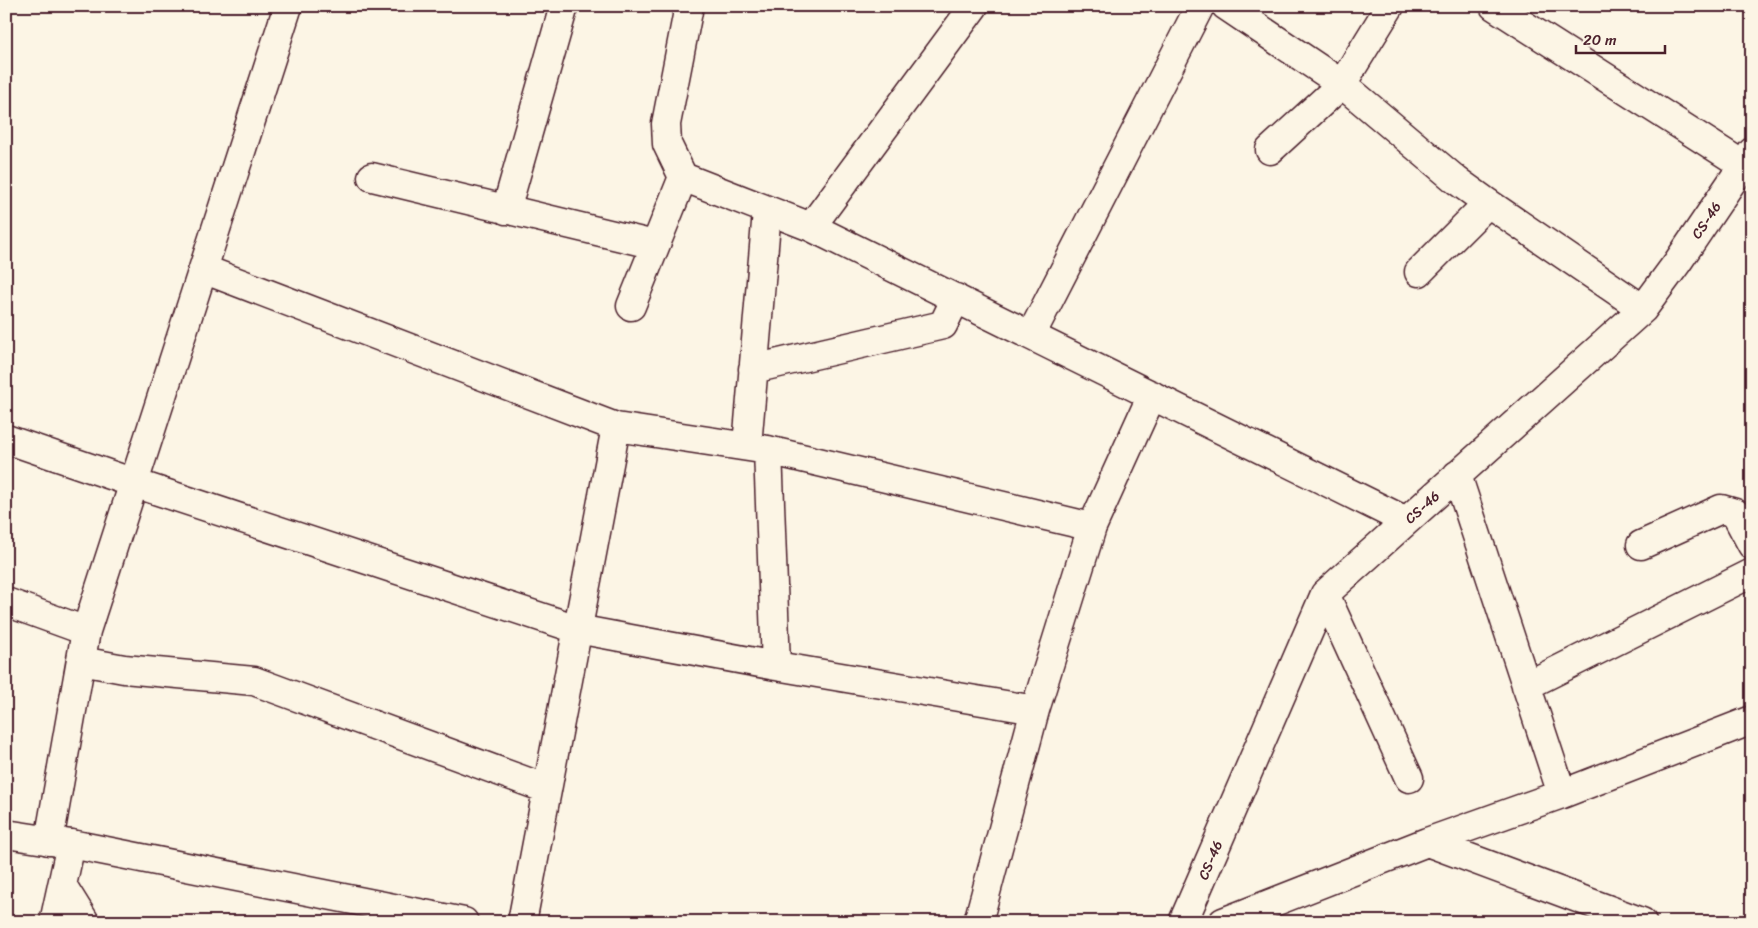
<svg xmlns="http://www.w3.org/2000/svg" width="1758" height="928" font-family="Sriracha,sans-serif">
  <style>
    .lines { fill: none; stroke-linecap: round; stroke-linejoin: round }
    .minor-casing { stroke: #4a1f2b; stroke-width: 31 }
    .secondary-casing { stroke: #4a1f2b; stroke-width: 31 }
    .minor { stroke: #fcf5e5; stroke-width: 28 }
    .secondary { stroke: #fcf5e5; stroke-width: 28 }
    .labels { text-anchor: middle; stroke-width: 4; stroke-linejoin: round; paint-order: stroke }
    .street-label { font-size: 14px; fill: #4a1f2b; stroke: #fcf5e5 }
  </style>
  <rect width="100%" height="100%" fill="#fcf5e5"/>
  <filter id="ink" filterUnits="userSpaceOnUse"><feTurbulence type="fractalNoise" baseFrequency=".02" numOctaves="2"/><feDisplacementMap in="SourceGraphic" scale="10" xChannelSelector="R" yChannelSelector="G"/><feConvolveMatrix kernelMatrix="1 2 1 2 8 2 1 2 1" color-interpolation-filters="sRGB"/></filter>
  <g filter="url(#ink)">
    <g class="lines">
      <g class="minor-casing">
        <path id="minor" d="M689 6 666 124 667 144 683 177 811 227 974 6
          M1226 6 1342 84 1456 180 1488 203 1643 309
          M1494 6 1743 165
          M1270 150 1342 84 1390 6
          M372 177 655 245
          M506 210 564 6
          M811 227 1406 521
          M203 269 616 427 768 450 1092 527
          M1419 272 1488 203
          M631 306 683 177
          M1031 335 1200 6
          M753 369 943 325 956 298
          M6 439 134 483 577 629 776 666 1035 710
          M747 446 767 211
          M768 450 776 666
          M1457 475 1562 794
          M1641 545 1721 509 1735 513 1752 545
          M1325 594 1409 778
          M6 602 86 631
          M81 661 124 669 254 681 547 789
          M1526 686 1752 573
          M49 841 86 631 288 6
          M1427 842 1642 922
          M62 885 85 922
          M54 922 71 844
          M522 922 616 427
          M978 922 1035 710 1092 527 1152 395
          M1183 922 1325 594 1643 309 1677 263 1752 152
          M1223 922 1427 842 1562 794 1752 720"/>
      </g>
      <g class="secondary-casing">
        <path id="secondary" d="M6 834 71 844 464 922"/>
      </g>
      <use href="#minor" class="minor"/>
      <use href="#secondary" class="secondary"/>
    </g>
  </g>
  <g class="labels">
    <g class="street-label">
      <text transform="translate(1706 220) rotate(-56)" y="5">CS-46</text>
      <text transform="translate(1422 507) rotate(-42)" y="5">CS-46</text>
      <text transform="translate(1210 860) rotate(-67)" y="5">CS-46</text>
    </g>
  </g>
  <rect width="1758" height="928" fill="none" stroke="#fcf5e5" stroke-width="25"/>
  <rect x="12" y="12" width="1733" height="903" fill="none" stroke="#4a1f2b" stroke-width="2" filter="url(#ink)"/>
  <path d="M1576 45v8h89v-8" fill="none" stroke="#4a1f2b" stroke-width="2.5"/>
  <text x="1583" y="45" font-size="15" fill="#4a1f2b" stroke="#fcf5e5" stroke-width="4" paint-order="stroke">20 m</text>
</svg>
